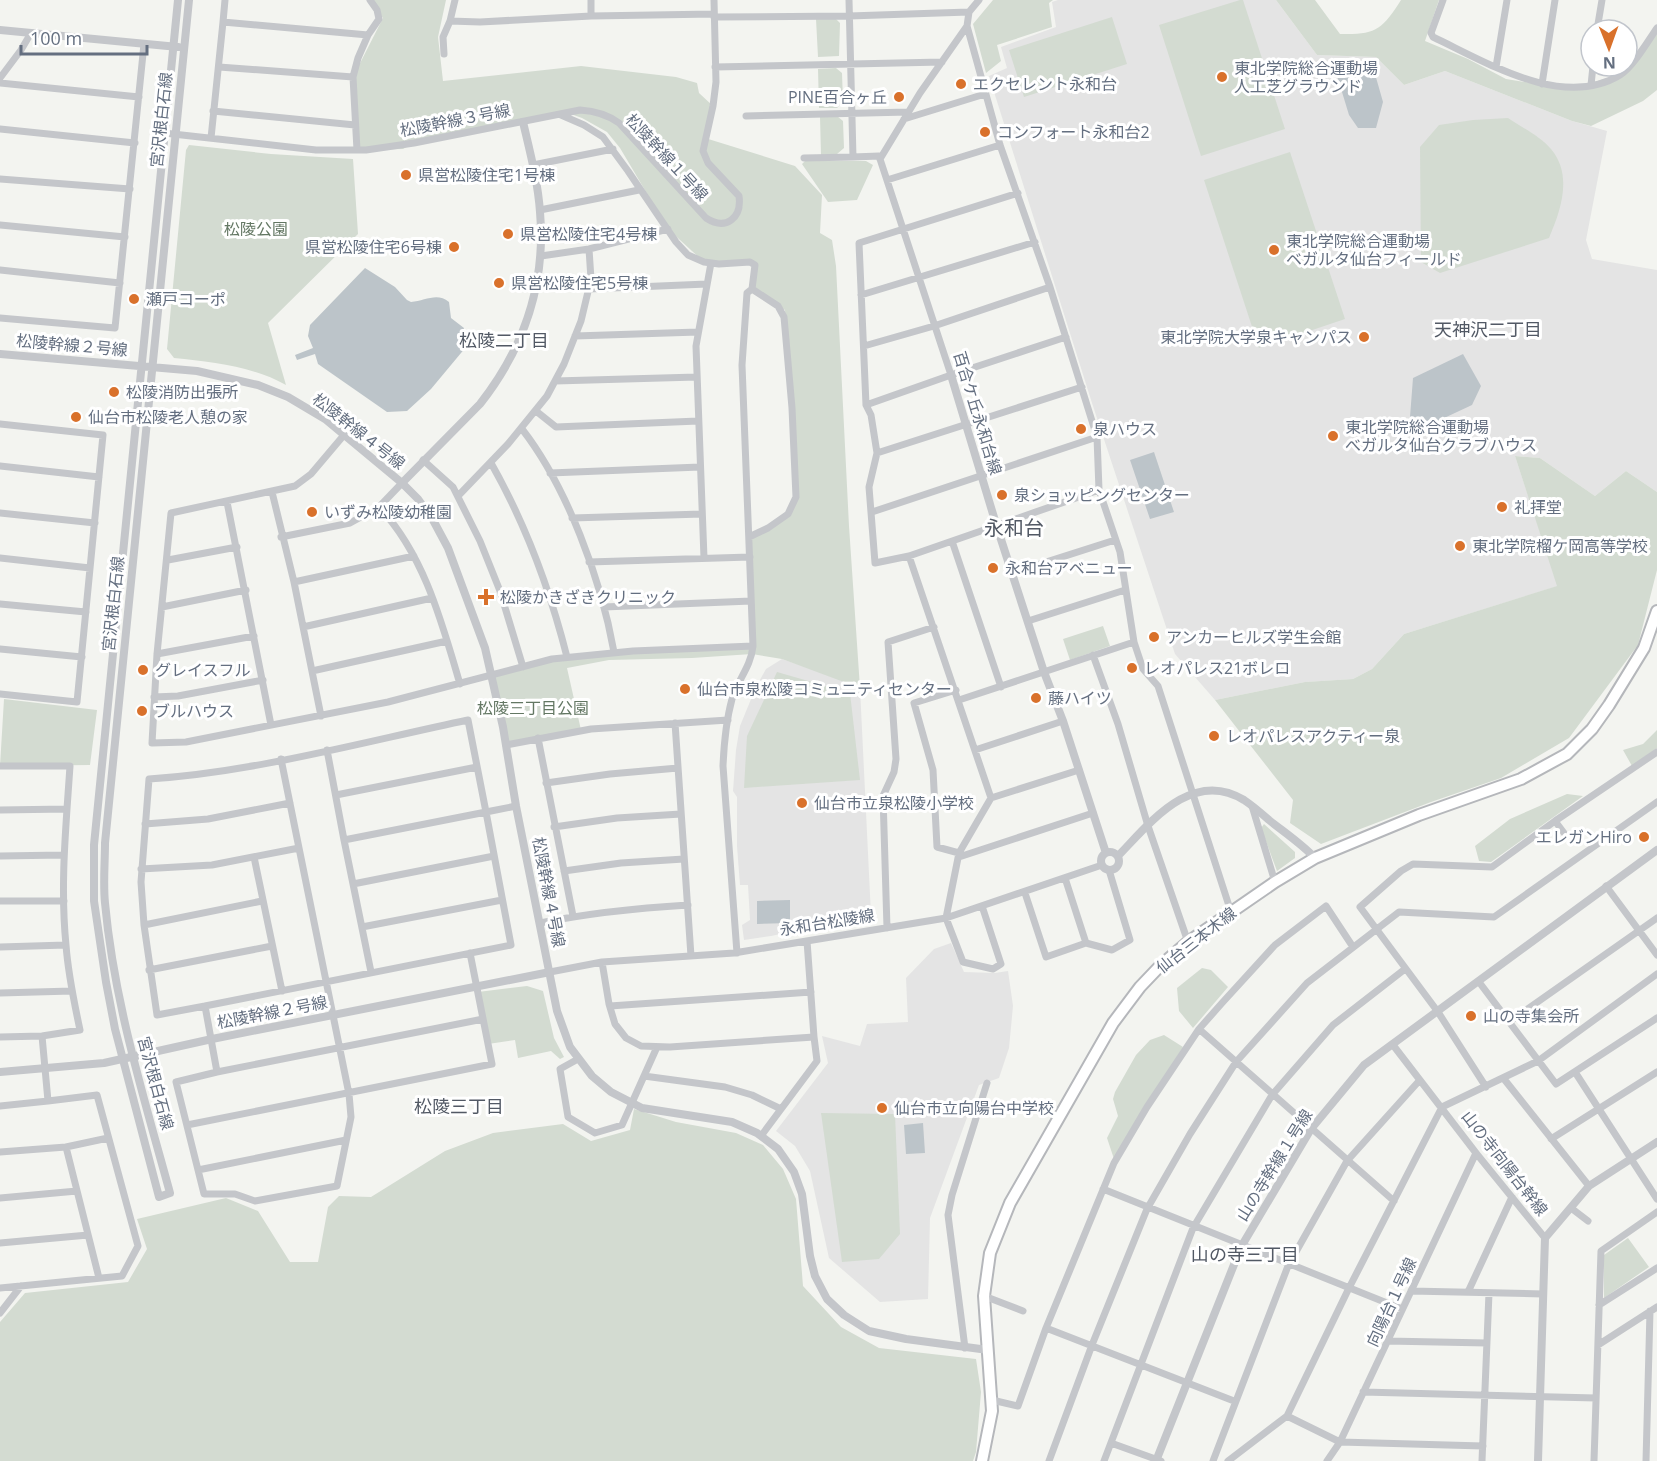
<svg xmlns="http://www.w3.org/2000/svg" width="1657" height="1461" font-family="'Open Sans','Noto Sans JP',sans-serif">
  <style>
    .built { fill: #e4e4e4 }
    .green { fill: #d3dbd1 }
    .water { fill: #bcc4c9 }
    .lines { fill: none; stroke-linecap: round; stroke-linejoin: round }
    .primary-casing { stroke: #b5b7bb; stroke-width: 14 }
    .minor { stroke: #c4c6ca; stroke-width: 7 }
    .tertiary { stroke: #c4c6ca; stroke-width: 8 }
    .primary { stroke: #fff; stroke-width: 10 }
    .poi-dot { fill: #d9712b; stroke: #fff; stroke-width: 2 }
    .labels { text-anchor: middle; stroke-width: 6; stroke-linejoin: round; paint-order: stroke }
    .poi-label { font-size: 16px; fill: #646f80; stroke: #fff; text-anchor: start }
    .street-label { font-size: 16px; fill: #646f80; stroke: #fff }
    .park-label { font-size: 16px; fill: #637763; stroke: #fff }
    .neighbourhood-label { font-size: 18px; fill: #525965; stroke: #fff }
    .quarter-label { font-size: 20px; fill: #525965; stroke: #fff }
  </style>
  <rect width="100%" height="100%" fill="#f3f4f0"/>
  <path class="built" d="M1058 0H1276L1317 55 1376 57 1404 85 1445 71 1572 121 1607 131 1586 240 1592 259 1657 270V492L1626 471 1595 496 1540 458 1515 456 1558 586 1404 634 1372 669 1353 679 1305 682 1215 700 1175 654 1092 403 989 76 1007 68 1001 47 1056 27 1052 2Z
    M782 659 851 683 860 688 871 915 771 936 744 940 742 925 750 920 748 885H740L737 846V797L733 791 736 750 740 726 756 687 766 669Z
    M951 943 964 972 995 973 1008 971 1013 1006 1009 1048 999 1078 979 1085 930 1218 928 1299 880 1302 829 1258 810 1171 795 1146 776 1131 828 1063 822 1036 860 1046 867 1024 908 1022 906 978 934 949Z"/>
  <path class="green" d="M370 0H446L438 37 443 81 581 66 676 77 697 83 699 93 713 106 705 138 795 166 822 195 820 233 832 240 836 266 849 526 860 688 782 659 752 654 692 658 609 660 567 668 581 730 506 745 491 676 552 659 752 646 749 537 788 514 796 497 785 310 752 289 755 265 704 262 668 229 620 148 607 132 582 118 565 112 414 143 403 149 357 150 353 77 383 18Z
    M993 0H1053L1049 3 1052 27 997 45 1001 61 986 73 973 24Z
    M1240 0H1243L1285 129 1201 156 1159 25Z
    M1276 0H1315L1340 34C1375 35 1382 30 1401 0H1439L1425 41 1468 59 1506 79 1569 89 1622 74 1657 28V90L1643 101 1591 126 1572 121 1445 71 1404 85 1376 57 1317 55Z
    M1112 17 1127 64 1024 97 1009 50Z
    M835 18 840 23 839 56 818 57 816 19Z
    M836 68 842 73 843 102 837 108H819L818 69Z
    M837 116 843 121 844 148 837 154 821 155 820 117Z
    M1508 118C1521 127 1540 136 1551 149 1573 175 1561 210 1549 238L1440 273 1421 262 1420 147 1439 125 1473 120Z
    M189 145 271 154 353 159 358 234 268 323 286 385C252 366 212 362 174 358L167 349 186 150Z
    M1290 152 1345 319 1259 348 1204 180Z
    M805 161H866L873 165 857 200 828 202 802 164Z
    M1515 456 1540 458 1595 496 1626 471 1657 492V570L1638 645 1569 738 1501 778 1431 802 1321 844 1290 823 1293 800 1215 700 1305 682 1353 679 1372 669 1404 634 1557 586Z
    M1103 626 1110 646 1070 660 1063 639Z
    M777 672 850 693 860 780 744 788 747 736Z
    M4 699 97 710 90 765 0 766Z
    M1657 730V748L1632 766 1623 750 1643 744Z
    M1567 794 1583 796 1491 862 1479 861 1475 846 1510 819Z
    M1264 824 1295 852V858L1277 871 1261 828Z
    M1202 968 1211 970 1228 987 1193 1028 1179 1011 1177 988Z
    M527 986 543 991 554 1038 564 1057 560 1059 551 1051 518 1058 515 1040 488 1044 478 992Z
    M1164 1035 1183 1047 1114 1159 1107 1138 1118 1116 1113 1099 1115 1092 1136 1055 1150 1040Z
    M634 1109 676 1122 736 1133 763 1145 783 1169 796 1199 803 1286 841 1327 879 1348 976 1359 981 1392 976 1452 973 1461H0V1322L25 1293 128 1282 147 1249 137 1219 226 1198 258 1211 290 1262H318L328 1207 339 1196 371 1197 445 1151 493 1133 563 1124 591 1141 630 1130Z
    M821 1113 895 1114 900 1234 879 1259 842 1262Z
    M1628 1238 1649 1267 1604 1298V1255Z"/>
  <path class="water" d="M1373 67 1383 102 1376 128H1358L1349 115 1335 69Z
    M365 268 395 287 407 300 411 302C425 301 437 292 449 302L451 318 464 328 462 335 466 340V347L431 389 407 411 387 412 318 364 315 354 297 360 295 355 313 348 308 336 310 325Z
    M1463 354 1481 386 1472 405 1427 426 1410 417 1413 378Z
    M1154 452 1174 512 1150 519 1130 460Z
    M790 900V923L757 924V901Z
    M923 1123 925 1153 906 1154 904 1125Z"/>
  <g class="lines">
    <g class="primary-casing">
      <path id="primary" d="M982 1461 992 1411 984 1296 990 1253 1010 1203 1113 1023 1140 987 1160 966 1188 942 1275 882 1315 858 1419 815 1521 779 1567 754 1592 729 1609 705 1644 648 1657 611"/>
    </g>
    <path class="minor" d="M455 0 450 21 480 22 591 16 714 14
      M591 0V16
      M849 0 853 157 879 156 951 375
      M1443 0 1431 33 1433 37C1486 62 1563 110 1620 75 1633 67 1648 41 1657 28
      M714 17 849 16 969 12
      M223 22 225 0
      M967 26 1000 145 1050 287 1097 437 1099 490 1120 552 1134 642 1143 669 1158 686 1231 912
      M1597 30 1602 0
      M368 35 379 19 377 10 370 0
      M444 54 443 37 450 21
      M219 67 353 77
      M715 67 942 62
      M1496 67 1507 0
      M0 78 21 50 31 33
      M0 83 139 97
      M1542 84 1555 0
      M1591 85 1593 66
      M213 111 355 125
      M561 115 584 125 603 137 628 171 676 242 688 255 704 262 719 264 750 262 755 265 752 289 747 293 742 365 753 646C751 667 737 681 732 699 726 721 724 743 723 766L737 953
      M746 116 908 112
      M904 119 985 94
      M0 129 135 143
      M164 133 316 150H366L414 143 580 110C595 111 607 114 619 123L706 218C726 231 742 218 739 196L708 163 703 151 713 106 716 82 714 0
      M211 138 223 22 368 35 358 58 353 77 357 150
      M804 158 853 157
      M880 159 920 93 967 26 969 12 979 0
      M533 165 613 149
      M0 179 130 189
      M887 180 1000 145
      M1018 193 859 243 866 405 871 415 877 453 869 487 875 563 909 556 1099 490
      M540 210 639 190
      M0 225 125 237
      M541 256 589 249 668 229
      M0 270 120 283
      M588 289 707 284
      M861 295 1035 242
      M0 318 115 328 144 44
      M575 336 698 332
      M864 346 934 326 1050 287
      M555 381 697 377
      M866 405 951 375 1066 337
      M536 411 556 427 698 421
      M0 424 103 435 77 702 0 694
      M522 429C567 487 601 579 614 652
      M344 435 311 474 295 486 171 513 157 654 152 743 186 742 388 702 552 659 633 651 753 646
      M877 453 1082 387
      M423 460 453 487 480 541 500 591 523 667
      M491 463C525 523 550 590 567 657
      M0 466 99 477
      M550 473 700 467
      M272 492 294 582 321 716
      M458 496 508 444 547 396 564 364 581 321 591 279 589 249
      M227 502 271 725
      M379 507C424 554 442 623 460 684
      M872 512 1097 437
      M0 513 95 523
      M572 518 702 514
      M281 537 350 523 379 507 402 483
      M749 537 768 528 788 514 796 497 792 408 784 317 778 306 752 289
      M952 541 1001 687
      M909 556 991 798 959 853 946 918 963 962 993 969 1001 964 982 906
      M0 558 90 568
      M704 558 696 346 711 263
      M168 560 237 547
      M589 562 750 557
      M1012 573 1115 540
      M294 582 414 556
      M0 604 86 612
      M162 607 246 590
      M604 607 751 601
      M1028 621 1125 590
      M303 627 432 598
      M0 649 82 657
      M157 654 254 636
      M1093 655 1118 724 1148 826 1188 942
      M312 671 447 641
      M956 690 914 703 933 770 937 847 959 853
      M154 697 178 696 263 680
      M959 700 1134 642
      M675 723 691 956
      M538 738 573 916
      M506 745 591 729 728 720
      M975 750 1063 721
      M0 766H70C66 826 60 885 66 945 68 973 74 1002 80 1030L42 1036 0 1037
      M546 783 610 774 678 768
      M336 795 477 767
      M991 798 1079 770
      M1252 806 1275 882
      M0 810 67 809
      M1555 821 1564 833
      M145 824 208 819 290 803
      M554 827 617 818 681 814
      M344 840 371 972
      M299 848 349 1094 351 1117 337 1186 255 1201 235 1194H204L176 1082 217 1072 205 1006 157 1015 144 925 141 882 149 779C255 772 363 742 468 720L486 812 516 806
      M0 856 63 855
      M254 857 282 991
      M959 857 1093 813
      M141 869 212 865 299 848 281 759
      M564 871 621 863 684 859
      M353 884 494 856
      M1606 886 1657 955
      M1025 893 1046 957 1086 943 1065 878
      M0 901H64
      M540 923C589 913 638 908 688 905
      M144 925 262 901
      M362 927 502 900
      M887 928 883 796 894 772 896 759 888 642 934 627
      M1086 943 1112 950 1130 940 1109 870
      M0 947 66 945
      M602 962 609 1004 615 1024 626 1038 641 1046 670 1047 814 1037 807 941
      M149 970 272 946
      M550 972 602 962 734 953 946 918 1102 865
      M1479 982 1556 1084 1657 1018
      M0 993 72 991
      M205 1006 511 945 486 812 344 840 327 750
      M610 1006 811 992
      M1509 1022 1657 918
      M1199 1029 1394 1201
      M1393 1045 1476 1153 1545 1238
      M578 1059 560 1069 568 1117 595 1133 622 1125 657 1047
      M217 1072 483 1019
      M1575 1072 1657 1199
      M644 1076 725 1087 752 1095 781 1109
      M1504 1079 1589 1186
      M1486 1087 1438 1012 1360 907 1401 871 1413 864 1492 867 1555 821 1657 752
      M0 1106 48 1101
      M187 1125 492 1064 470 953
      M761 1136 817 1061 814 1037
      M1551 1139 1657 1072
      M66 1147 99 1278
      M0 1152 66 1147 108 1138
      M198 1170 346 1140
      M1103 1189 1402 1309
      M0 1198 77 1191
      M1571 1208 1588 1221
      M0 1243 88 1235
      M0 1288 122 1276 138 1246 97 1095 48 1101 42 1036
      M1411 1291 1543 1294
      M1468 1292 1512 1197
      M984 1296 1023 1311
      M1599 1305 1657 1268
      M0 1313 21 1286
      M1046 1328 1234 1401
      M1387 1341 1487 1343
      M1598 1345 1657 1307
      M965 1348 948 1215 952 1195 987 1083
      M1363 1392 1596 1398
      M992 1400 1018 1406 1046 1328 1114 1163 1147 1107 1199 1029 1222 1003 1275 945 1326 906 1353 947
      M1287 1416 1340 1442 1483 1446
      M1111 1443 1161 1461
      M1049 1461 1092 1345 1147 1209 1190 1134 1236 1062 1307 983 1399 912 1494 917 1657 802
      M1104 1461 1193 1228 1272 1095 1333 1025 1405 969
      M1213 1461 1288 1266 1347 1161 1419 1081
      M1228 1461 1287 1416 1349 1288 1442 1107 1538 1061 1657 974
      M1327 1461 1340 1442 1476 1153
      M1482 1461 1489 1293
      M1594 1461 1601 1251 1657 1212
      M1646 1461 1650 1311"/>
    <path class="tertiary" d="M178 0 94 845V901L106 982 115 1029 159 1197 170 1193C144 1098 114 1002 105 903 103 883 105 863 105 843L189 0
      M0 30 178 47
      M0 354 197 371 258 385 288 397 325 419 402 483 418 499 433 520 448 548 485 648 503 727 516 806 557 1011 570 1047 592 1076 611 1092 642 1108 732 1122 757 1133 778 1149 794 1172 802 1194 810 1256 815 1276 827 1299 844 1315 869 1331 906 1339 988 1350
      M951 375 996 524 1044 672 1063 721 1106 853
      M402 483 480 404C524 348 546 283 540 212 538 182 530 152 523 122
      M1101 861a9 9 0 1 1 18 0a9 9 0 1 1-18 0Z
      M1118 856C1150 823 1192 768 1244 800 1253 806 1261 813 1269 820 1284 832 1302 844 1315 858
      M0 1072 104 1063 212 1039 550 972
      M1156 1461 1241 1247 1311 1129 1364 1065 1657 850
      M1538 1461 1545 1238 1589 1186 1657 1142"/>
    <use href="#primary" class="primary"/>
  </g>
  <g class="poi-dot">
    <circle cx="1222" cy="77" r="6"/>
    <circle cx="961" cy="84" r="6"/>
    <circle cx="899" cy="97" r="6"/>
    <circle cx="985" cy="132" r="6"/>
    <circle cx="406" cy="175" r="6"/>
    <circle cx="508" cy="234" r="6"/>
    <circle cx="454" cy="247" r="6"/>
    <circle cx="1274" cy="250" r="6"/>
    <circle cx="499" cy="283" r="6"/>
    <circle cx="134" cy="299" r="6"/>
    <circle cx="1364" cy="337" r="6"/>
    <circle cx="114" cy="392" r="6"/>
    <circle cx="76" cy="417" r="6"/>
    <circle cx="1081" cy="429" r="6"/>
    <circle cx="1333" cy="436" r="6"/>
    <circle cx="1002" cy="495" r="6"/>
    <circle cx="1502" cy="507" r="6"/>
    <circle cx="312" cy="512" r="6"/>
    <circle cx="1460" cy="546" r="6"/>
    <circle cx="993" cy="568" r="6"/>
    <path d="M483 588h6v6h6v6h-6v6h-6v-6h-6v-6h6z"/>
    <circle cx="1154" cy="637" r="6"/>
    <circle cx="1132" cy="668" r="6"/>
    <circle cx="143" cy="670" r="6"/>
    <circle cx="685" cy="689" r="6"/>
    <circle cx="1036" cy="698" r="6"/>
    <circle cx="142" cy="711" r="6"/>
    <circle cx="1214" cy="736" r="6"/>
    <circle cx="802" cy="803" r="6"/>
    <circle cx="1644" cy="837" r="6"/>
    <circle cx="1471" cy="1016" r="6"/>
    <circle cx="882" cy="1108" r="6"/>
  </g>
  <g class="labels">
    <g class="poi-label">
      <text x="1234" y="74">東北学院総合運動場<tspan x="1234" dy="18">人工芝グラウンド</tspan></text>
      <text x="973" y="90">エクセレント永和台</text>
      <text x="887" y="103" text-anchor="end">PINE百合ヶ丘</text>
      <text x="997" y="138">コンフォート永和台2</text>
      <text x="418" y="181">県営松陵住宅1号棟</text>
      <text x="520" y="240">県営松陵住宅4号棟</text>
      <text x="1286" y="247">東北学院総合運動場<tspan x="1286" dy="18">ベガルタ仙台フィールド</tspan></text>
      <text x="442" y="253" text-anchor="end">県営松陵住宅6号棟</text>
      <text x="511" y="289">県営松陵住宅5号棟</text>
      <text x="146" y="305">瀬戸コーポ</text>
      <text x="1352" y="343" text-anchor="end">東北学院大学泉キャンパス</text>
      <text x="126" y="398">松陵消防出張所</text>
      <text x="88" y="423">仙台市松陵老人憩の家</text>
      <text x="1345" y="433">東北学院総合運動場<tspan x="1345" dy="18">べガルタ仙台クラブハウス</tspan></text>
      <text x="1093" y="435">泉ハウス</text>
      <text x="1014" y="501">泉ショッピングセンター</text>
      <text x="1514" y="513">礼拝堂</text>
      <text x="324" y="518">いずみ松陵幼稚園</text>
      <text x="1472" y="552">東北学院榴ケ岡高等学校</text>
      <text x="1005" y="574">永和台アベニュー</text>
      <text x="500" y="603">松陵かきざきクリニック</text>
      <text x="1166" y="643">アンカーヒルズ学生会館</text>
      <text x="1144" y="674">レオパレス21ボレロ</text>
      <text x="155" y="676">グレイスフル</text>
      <text x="697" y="695">仙台市泉松陵コミュニティセンター</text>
      <text x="1048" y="704">藤ハイツ</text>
      <text x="154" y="717">ブルハウス</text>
      <text x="1226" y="742">レオパレスアクティー泉</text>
      <text x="814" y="809">仙台市立泉松陵小学校</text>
      <text x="1632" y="843" text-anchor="end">エレガンHiro</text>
      <text x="1483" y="1022">山の寺集会所</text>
      <text x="894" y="1114">仙台市立向陽台中学校</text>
    </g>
    <g class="street-label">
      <text transform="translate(161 120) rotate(-84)" y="6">宮沢根白石線</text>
      <text transform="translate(455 120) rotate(-11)" y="6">松陵幹線３号線</text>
      <text transform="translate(667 157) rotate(47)" y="6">松陵幹線１号線</text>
      <text transform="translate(72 345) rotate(5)" y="6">松陵幹線２号線</text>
      <text transform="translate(978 413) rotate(73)" y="6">百合ケ丘永和台線</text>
      <text transform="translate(359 431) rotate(38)" y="6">松陵幹線４号線</text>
      <text transform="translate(113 604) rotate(-84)" y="6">宮沢根白石線</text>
      <text transform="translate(549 892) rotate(79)" y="6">松陵幹線４号線</text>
      <text transform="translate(827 922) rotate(-9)" y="6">永和台松陵線</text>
      <text transform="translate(1196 940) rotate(-38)" y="6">仙台三本木線</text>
      <text transform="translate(272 1012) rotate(-11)" y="6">松陵幹線２号線</text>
      <text transform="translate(156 1083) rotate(75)" y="6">宮沢根白石線</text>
      <text transform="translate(1505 1163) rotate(52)" y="6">山の寺向陽台幹線</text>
      <text transform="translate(1274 1165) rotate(-58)" y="6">山の寺幹線１号線</text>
      <text transform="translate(1391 1302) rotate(-65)" y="6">向陽台１号線</text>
    </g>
    <g class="park-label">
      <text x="256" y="235">松陵公園</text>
      <text x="533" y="714">松陵三丁目公園</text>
    </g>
    <g class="neighbourhood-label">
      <text x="1488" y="336">天神沢二丁目</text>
      <text x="504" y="347">松陵二丁目</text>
      <text x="459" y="1113">松陵三丁目</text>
      <text x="1245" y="1261">山の寺三丁目</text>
    </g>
    <g class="quarter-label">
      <text x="1014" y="535">永和台</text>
    </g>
  </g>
  <g transform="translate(1609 48) rotate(179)"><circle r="28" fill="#ffffff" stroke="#c1c5cc" stroke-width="1.5"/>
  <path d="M0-4.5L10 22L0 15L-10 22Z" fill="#d9712b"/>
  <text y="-9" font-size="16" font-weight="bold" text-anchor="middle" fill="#646f80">N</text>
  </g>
  <path d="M21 45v9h126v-9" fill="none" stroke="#646f80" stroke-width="3"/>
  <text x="30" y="45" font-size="18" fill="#646f80" stroke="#ffffff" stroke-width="4.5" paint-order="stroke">100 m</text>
</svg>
